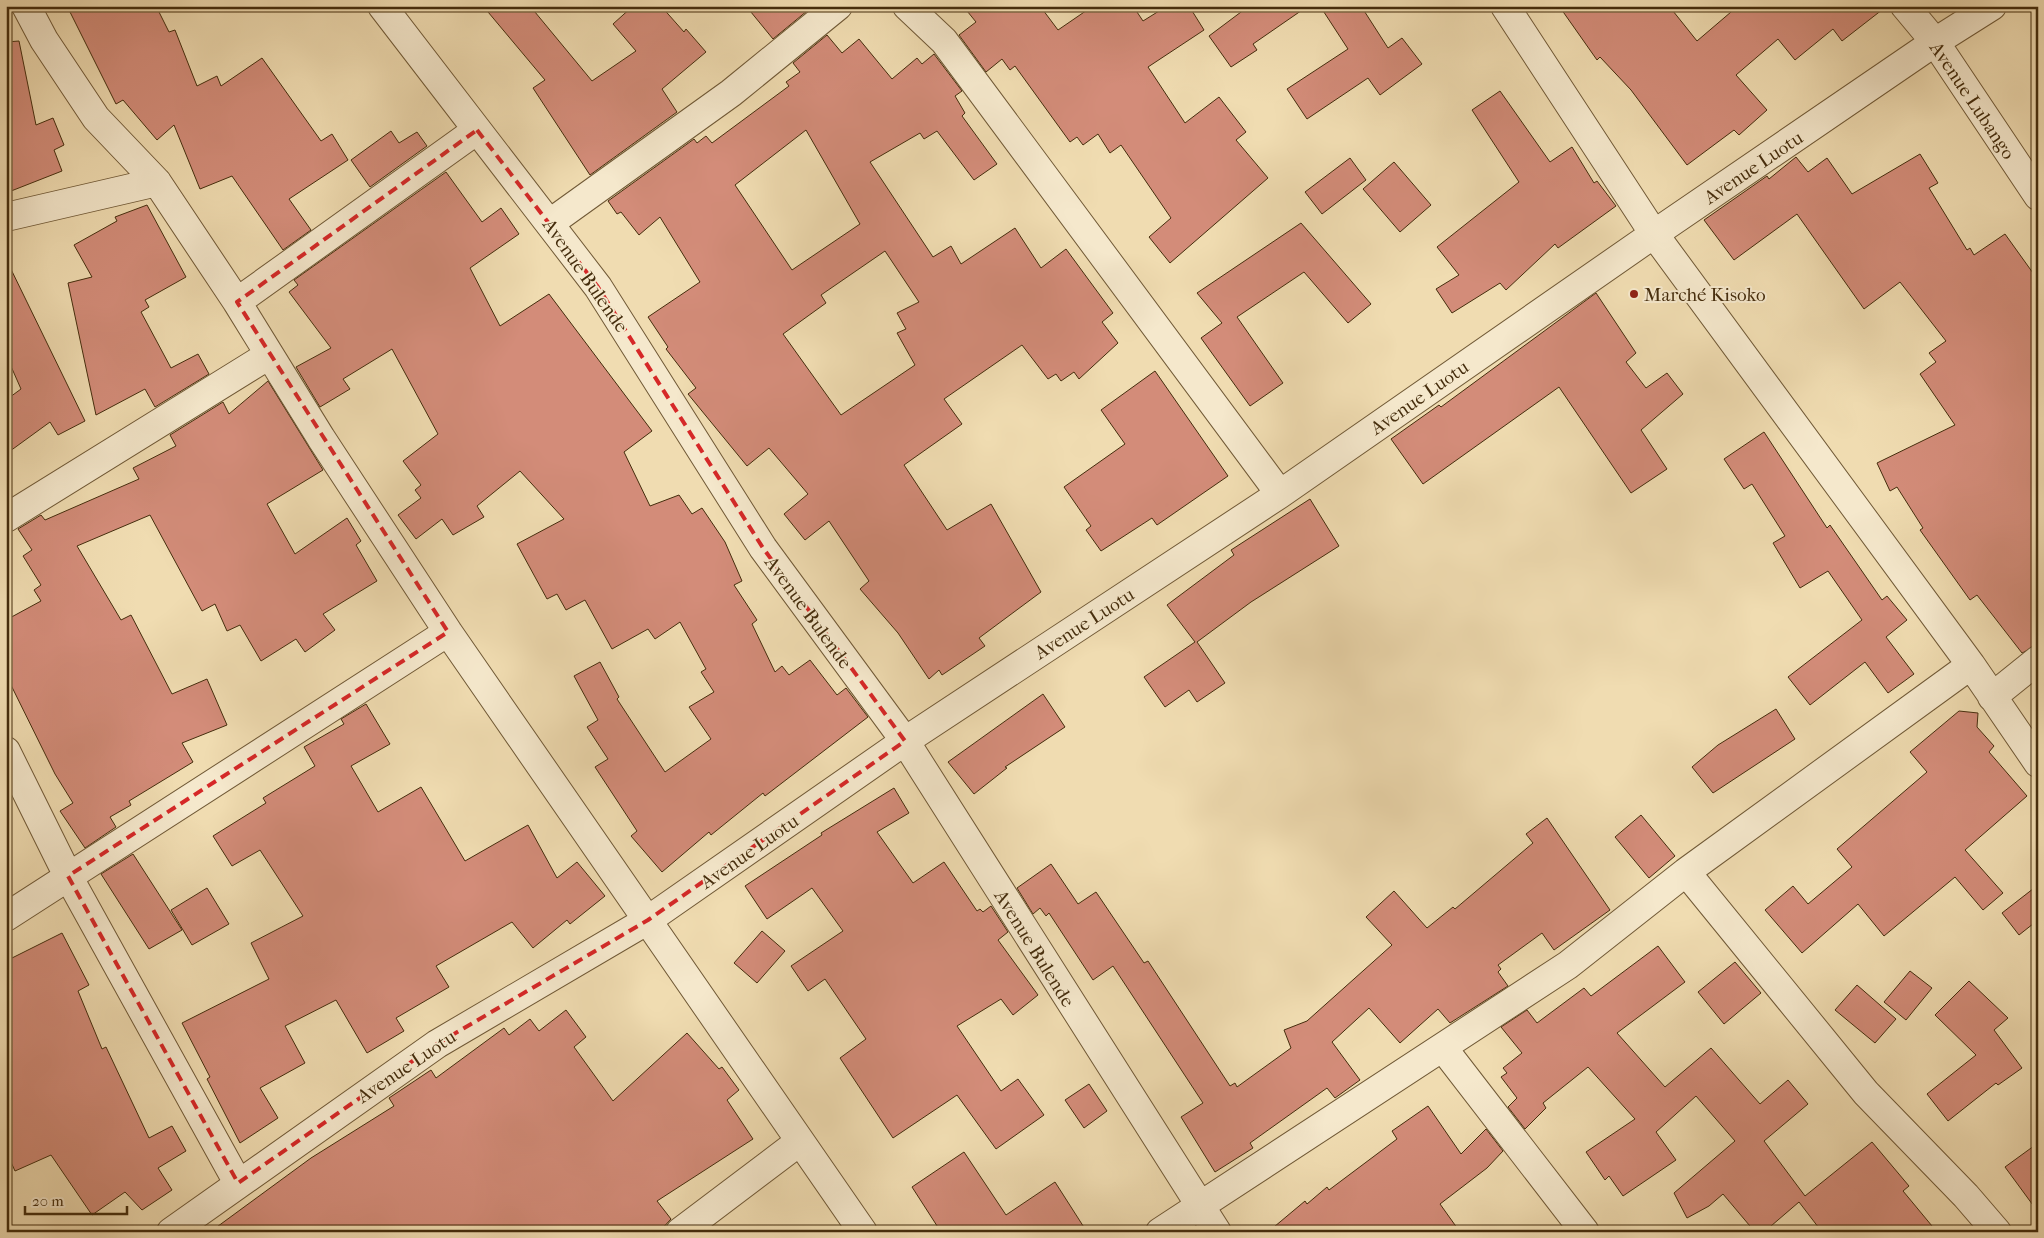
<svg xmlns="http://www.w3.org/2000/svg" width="2044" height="1238" font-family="'IM FELL French Canon',serif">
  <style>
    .building { fill: #d38c79; stroke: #452d0d; fill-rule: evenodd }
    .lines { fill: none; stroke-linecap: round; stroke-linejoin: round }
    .street-casing { stroke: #705936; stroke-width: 30 }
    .street { stroke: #f5e8cc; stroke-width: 28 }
    .marked { fill: none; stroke: #d62828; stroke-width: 4; stroke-dasharray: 10 6; stroke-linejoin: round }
    .poi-dot { fill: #8f2418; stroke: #f5e8cc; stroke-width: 2 }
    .labels { text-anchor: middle; stroke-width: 4; stroke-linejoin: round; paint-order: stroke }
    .street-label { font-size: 19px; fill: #452d0d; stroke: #f5e8cc }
    .poi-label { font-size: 19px; fill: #452d0d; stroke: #f5e8cc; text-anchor: start }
  </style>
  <rect width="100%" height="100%" fill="#f0dcb1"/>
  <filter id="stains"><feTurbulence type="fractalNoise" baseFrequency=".004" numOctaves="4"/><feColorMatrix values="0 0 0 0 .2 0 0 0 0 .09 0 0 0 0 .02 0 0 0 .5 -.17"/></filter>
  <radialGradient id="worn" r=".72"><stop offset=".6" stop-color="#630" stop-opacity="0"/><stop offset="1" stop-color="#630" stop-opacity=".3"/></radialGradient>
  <path class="building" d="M67 6H156L169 32 175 30 197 86 217 76 221 86 262 58 321 141 332 134 348 160 289 199 311 230 283 250 232 176 200 189 174 125 157 140 123 100 116 104Z
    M483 6H530L592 81 636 51 613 24 633 6H661L684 32 686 29 706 52 662 89 677 112 590 175 533 88 545 80Z
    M746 6H803L807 11 773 39Z
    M963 6H1040L1058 30 1093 6H1133L1143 21 1167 6H1189L1204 30 1148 67 1185 123 1219 97 1246 132 1236 140 1268 178 1170 263 1149 237 1171 218 1121 145 1110 153 1098 134 1083 145 1077 137 1070 142 1015 66 1010 70 1002 59 986 72 959 35 976 22Z
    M1249 6H1308L1253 44 1257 50 1231 67 1209 36Z
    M1320 6H1361L1388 48 1402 38 1422 64 1380 95 1368 78 1307 119 1287 89 1348 49Z
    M1559 6H1669L1697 41 1738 6H1887L1842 41 1833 29 1795 60 1778 39 1736 75 1767 110 1739 135 1734 130 1687 165 1631 90 1600 57 1597 60Z
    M827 35 842 53 859 39 892 79 917 58 922 64 934 54 962 91 955 96 965 113 962 116 997 164 974 180 937 131 924 139 920 133 870 162 933 257 951 246 961 264 1015 228 1041 268 1066 249 1113 313 1102 322 1118 343 1079 379 1074 372 1061 381 1056 374 1048 379 1022 345 944 399 962 424 904 465 947 530 991 504 1041 592 979 638 985 646 942 675 939 670 929 679 898 633 860 589 869 581 829 521 805 540 784 514 808 494 769 448 747 466 688 394 696 388 666 349 668 347 648 317 700 282 660 217 639 235 621 212 617 214 608 201 694 139 697 143 706 136 712 143 789 86 786 82 800 72 793 63ZM806 130 860 224 792 270 735 185ZM885 251 919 302 897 313 906 329 897 333 915 365 841 415 783 334 826 303 821 295Z
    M19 41 36 125 53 118 64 145 54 150 62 171 6 193V42Z
    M1500 91 1550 162 1572 147 1594 183 1597 181 1616 206 1558 248 1555 244 1506 290 1500 283 1452 313 1436 289 1459 275 1437 247 1519 182 1472 110Z
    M391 131 399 143 417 132 427 146 370 187 351 160Z
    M1920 154 1938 183 1929 188 1967 250 1970 248 1974 255 2005 234 2038 280V645L2022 653 1977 595 1970 600 1920 530 1923 528 1897 487 1890 491 1877 463 1955 425 1920 374 1936 362 1929 353 1946 341 1900 282 1864 309 1797 214 1734 260 1704 220 1767 176 1769 179 1796 157 1808 172 1827 158 1852 194Z
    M1350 158 1366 180 1322 214 1305 192Z
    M1394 162 1431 205 1400 232 1363 189Z
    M446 172 482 222 501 208 519 234 470 268 500 326 549 294 652 431 624 452 650 506 679 495 692 514 702 508 725 542 742 581 734 585 757 620 752 624 775 672 782 666 789 675 810 660 837 695 846 688 868 717 765 796 763 793 711 835 709 832 662 872 631 836 637 831 595 767 608 759 587 727 598 720 574 676 600 662 619 697 617 699 665 772 711 739 689 707 714 692 701 672 706 669 680 622 655 639 648 629 612 649 585 600 566 610 557 594 547 599 517 544 564 519 520 471 477 506 484 517 453 535 442 519 416 539 398 515 421 498 415 490 421 485 403 461 438 434 392 349 343 379 350 389 320 407 296 367 331 348 289 292 298 285 294 280Z
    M147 205 186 277 145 300 149 307 141 312 171 368 198 354 209 374 155 407 145 389 96 415 68 283 92 277 74 245 117 221 115 217Z
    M1301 223 1371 304 1348 323 1304 272 1237 317 1283 383 1250 406 1201 338 1222 323 1197 293Z
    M6 259 85 421 58 435 50 422 6 454V400L21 389 6 355Z
    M1596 293 1636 353 1626 362 1646 388 1667 373 1683 394 1641 430 1667 469 1631 493 1559 387 1423 484 1391 439 1439 405 1441 407Z
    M1155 371 1228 476 1157 525 1152 518 1101 551 1086 530 1091 526 1064 487 1125 444 1101 410Z
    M268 381 323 470 267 504 295 554 347 518 361 541 356 545 377 581 323 614 335 630 305 652 296 639 261 661 240 625 227 631 215 604 202 611 150 515 77 546 121 620 131 615 172 694 207 679 227 725 182 743 193 762 129 801 131 805 110 817 116 827 85 848 60 811 73 803 55 774 6 675V620L41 601 34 590 41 585 23 556 32 550 18 529 41 515 45 520 139 479 133 468 176 446 170 435 223 402 229 414Z
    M1764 432 1827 528 1830 525 1882 600 1887 596 1907 620 1886 637 1914 674 1888 693 1865 662 1810 705 1788 677 1862 620 1828 571 1800 588 1773 543 1785 536 1752 484 1744 489 1724 459Z
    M1310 499 1339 546 1251 602 1197 642 1225 683 1197 702 1189 690 1165 707 1144 677 1195 642 1167 605 1234 555 1231 550Z
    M1043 694 1065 727 1005 767 1007 768 974 794 948 762Z
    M366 704 390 744 351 766 378 812 421 787 465 861 528 825 557 878 577 862 605 896 570 924 567 920 533 948 512 922 436 966 449 987 396 1018 404 1031 367 1053 336 1000 285 1026 305 1063 260 1088 278 1118 240 1143 207 1079 210 1077 182 1023 269 979 251 943 303 916 260 850 232 866 213 836 266 803 263 798 315 766 304 747 344 724 341 719Z
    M1776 709 1795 739 1713 793 1692 767 1718 745Z
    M1959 711 1978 713 1977 727 1994 746 1989 752 2027 796 1965 850 2003 893 1983 910 1955 877 1884 936 1858 904 1802 953 1765 910 1793 886 1808 904 1852 867 1837 849 1927 772 1910 752Z
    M894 788 909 813 877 832 913 883 944 862 977 911 980 909 983 912 991 906 1008 932 998 940 1038 995 1013 1015 1001 999 957 1026 1001 1091 1018 1079 1044 1115 996 1149 957 1095 893 1138 840 1058 866 1039 825 979 808 991 791 966 843 931 812 888 767 919 745 886 822 835 821 833Z
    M1641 815 1675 856 1649 878 1615 837Z
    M1547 818 1610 910 1554 950 1542 933 1498 965 1501 969 1498 972 1508 986 1450 1023 1438 1009 1400 1043 1369 1008 1332 1042 1360 1080 1335 1098 1327 1088 1250 1143 1253 1148 1215 1172 1181 1117 1203 1103 1113 966 1093 980 1049 913 1046 916 1040 908 1033 914 1017 888 1051 864 1078 904 1096 892 1144 963 1148 961 1230 1086 1235 1083 1237 1087 1291 1048 1284 1030 1307 1021 1392 945 1366 917 1394 891 1427 928 1453 907 1455 909 1533 843 1526 834Z
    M133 854 182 930 149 949 101 874Z
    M2038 885V920L2019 935 2002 913Z
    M207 888 229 924 192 945 171 910Z
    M762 931 785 951 757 983 734 963Z
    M62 933 89 985 78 991 102 1049 106 1047 149 1138 172 1126 186 1151 158 1168 172 1190 142 1210 125 1192 92 1215 51 1155 15 1171 6 1151V961Z
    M1658 946 1685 982 1617 1033 1665 1087 1711 1048 1760 1104 1788 1080 1808 1104 1764 1141 1805 1196 1872 1142 1909 1186 1903 1191 1937 1232H1822L1799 1202 1764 1232H1755L1723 1194 1709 1206 1687 1218 1674 1193 1735 1141 1696 1096 1656 1132 1676 1160 1623 1196 1609 1176 1605 1180 1586 1152 1635 1119 1588 1067 1543 1103 1546 1108 1525 1129 1508 1107 1517 1098 1501 1077 1507 1073 1503 1068 1522 1053 1501 1027 1527 1010 1537 1023 1584 988 1591 996Z
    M1735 962 1761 993 1724 1024 1698 992Z
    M1910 971 1932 988 1906 1020 1884 1002Z
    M1969 981 2008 1018 1994 1030 2022 1068 1998 1085 1996 1083 1948 1121 1927 1094 1976 1055 1935 1015Z
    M1857 985 1896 1019 1875 1043 1835 1010Z
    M566 1010 586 1037 574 1047 613 1101 687 1033 719 1069 722 1067 739 1090 727 1100 753 1139 657 1201 671 1219 659 1232H210L311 1158 394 1106 389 1098 431 1070 436 1078 504 1028 509 1035 530 1019 539 1031Z
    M1089 1084 1107 1111 1084 1128 1065 1100Z
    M1428 1106 1461 1154 1486 1129 1503 1151 1487 1168 1440 1204 1460 1232H1268L1305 1201 1307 1204 1327 1187 1329 1190 1397 1139 1392 1131Z
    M2038 1143V1212L2005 1167Z
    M964 1152 1006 1215 1055 1182 1087 1232H941L912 1187Z"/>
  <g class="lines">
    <g class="street-casing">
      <path id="street" d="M26 6 44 40 96 118 157 182 237 302 321 438 448 632 863 1232
        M382 6 598 287 763 548 905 741 1217 1232
        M907 6 944 41 1280 494
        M1505 6 1654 234 1971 665 2038 763
        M1905 6 1935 42 2038 196
        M6 217 157 182
        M550 223 731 93 838 6
        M237 302 477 130
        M6 518 269 355
        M1992 697 2038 660
        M6 751 68 876 238 1183
        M1686 872 1866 1093 1966 1196 1997 1232
        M6 917 448 632
        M1443 1048 1585 1232
        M171 1232 437 1044 648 920 905 741 1280 494 1654 234 1935 42 1992 6
        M680 1232 799 1142
        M1160 1232 1568 965 1686 872 1971 665"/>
    </g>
    <use href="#street" class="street"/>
  </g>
  <path class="marked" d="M477 130 598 287 763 548 905 741 648 920 437 1044 238 1183 68 876 448 632 237 302Z"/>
  <circle class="poi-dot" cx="1634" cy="294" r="5"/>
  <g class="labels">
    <g class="street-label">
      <text transform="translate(1973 100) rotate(56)" y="7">Avenue Lubango</text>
      <text transform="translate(1753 167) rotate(-34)" y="7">Avenue Luotu</text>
      <text transform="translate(586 275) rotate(55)" y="7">Avenue Bulende</text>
      <text transform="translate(1419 397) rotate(-35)" y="7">Avenue Luotu</text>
      <text transform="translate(809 612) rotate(54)" y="7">Avenue Bulende</text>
      <text transform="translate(1084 623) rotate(-33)" y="7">Avenue Luotu</text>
      <text transform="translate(749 851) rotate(-35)" y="7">Avenue Luotu</text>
      <text transform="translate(1035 948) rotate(58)" y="7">Avenue Bulende</text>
      <text transform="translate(406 1066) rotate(-34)" y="7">Avenue Luotu</text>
    </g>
    <g class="poi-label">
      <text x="1644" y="301">Marché Kisoko</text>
    </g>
  </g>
  <rect width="2044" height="1238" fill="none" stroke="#f0dcb1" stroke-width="25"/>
  <rect x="8" y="8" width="2029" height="1223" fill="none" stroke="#452d0d" stroke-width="2.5"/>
  <rect x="12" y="12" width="2019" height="1213" fill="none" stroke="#452d0d"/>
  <path d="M25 1206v8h102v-8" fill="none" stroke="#452d0d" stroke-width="2.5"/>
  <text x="32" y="1206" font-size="15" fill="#452d0d" stroke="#f5e8cc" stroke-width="4" paint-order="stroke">20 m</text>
  <rect width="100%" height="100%" filter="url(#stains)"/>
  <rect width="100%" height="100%" fill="url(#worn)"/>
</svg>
